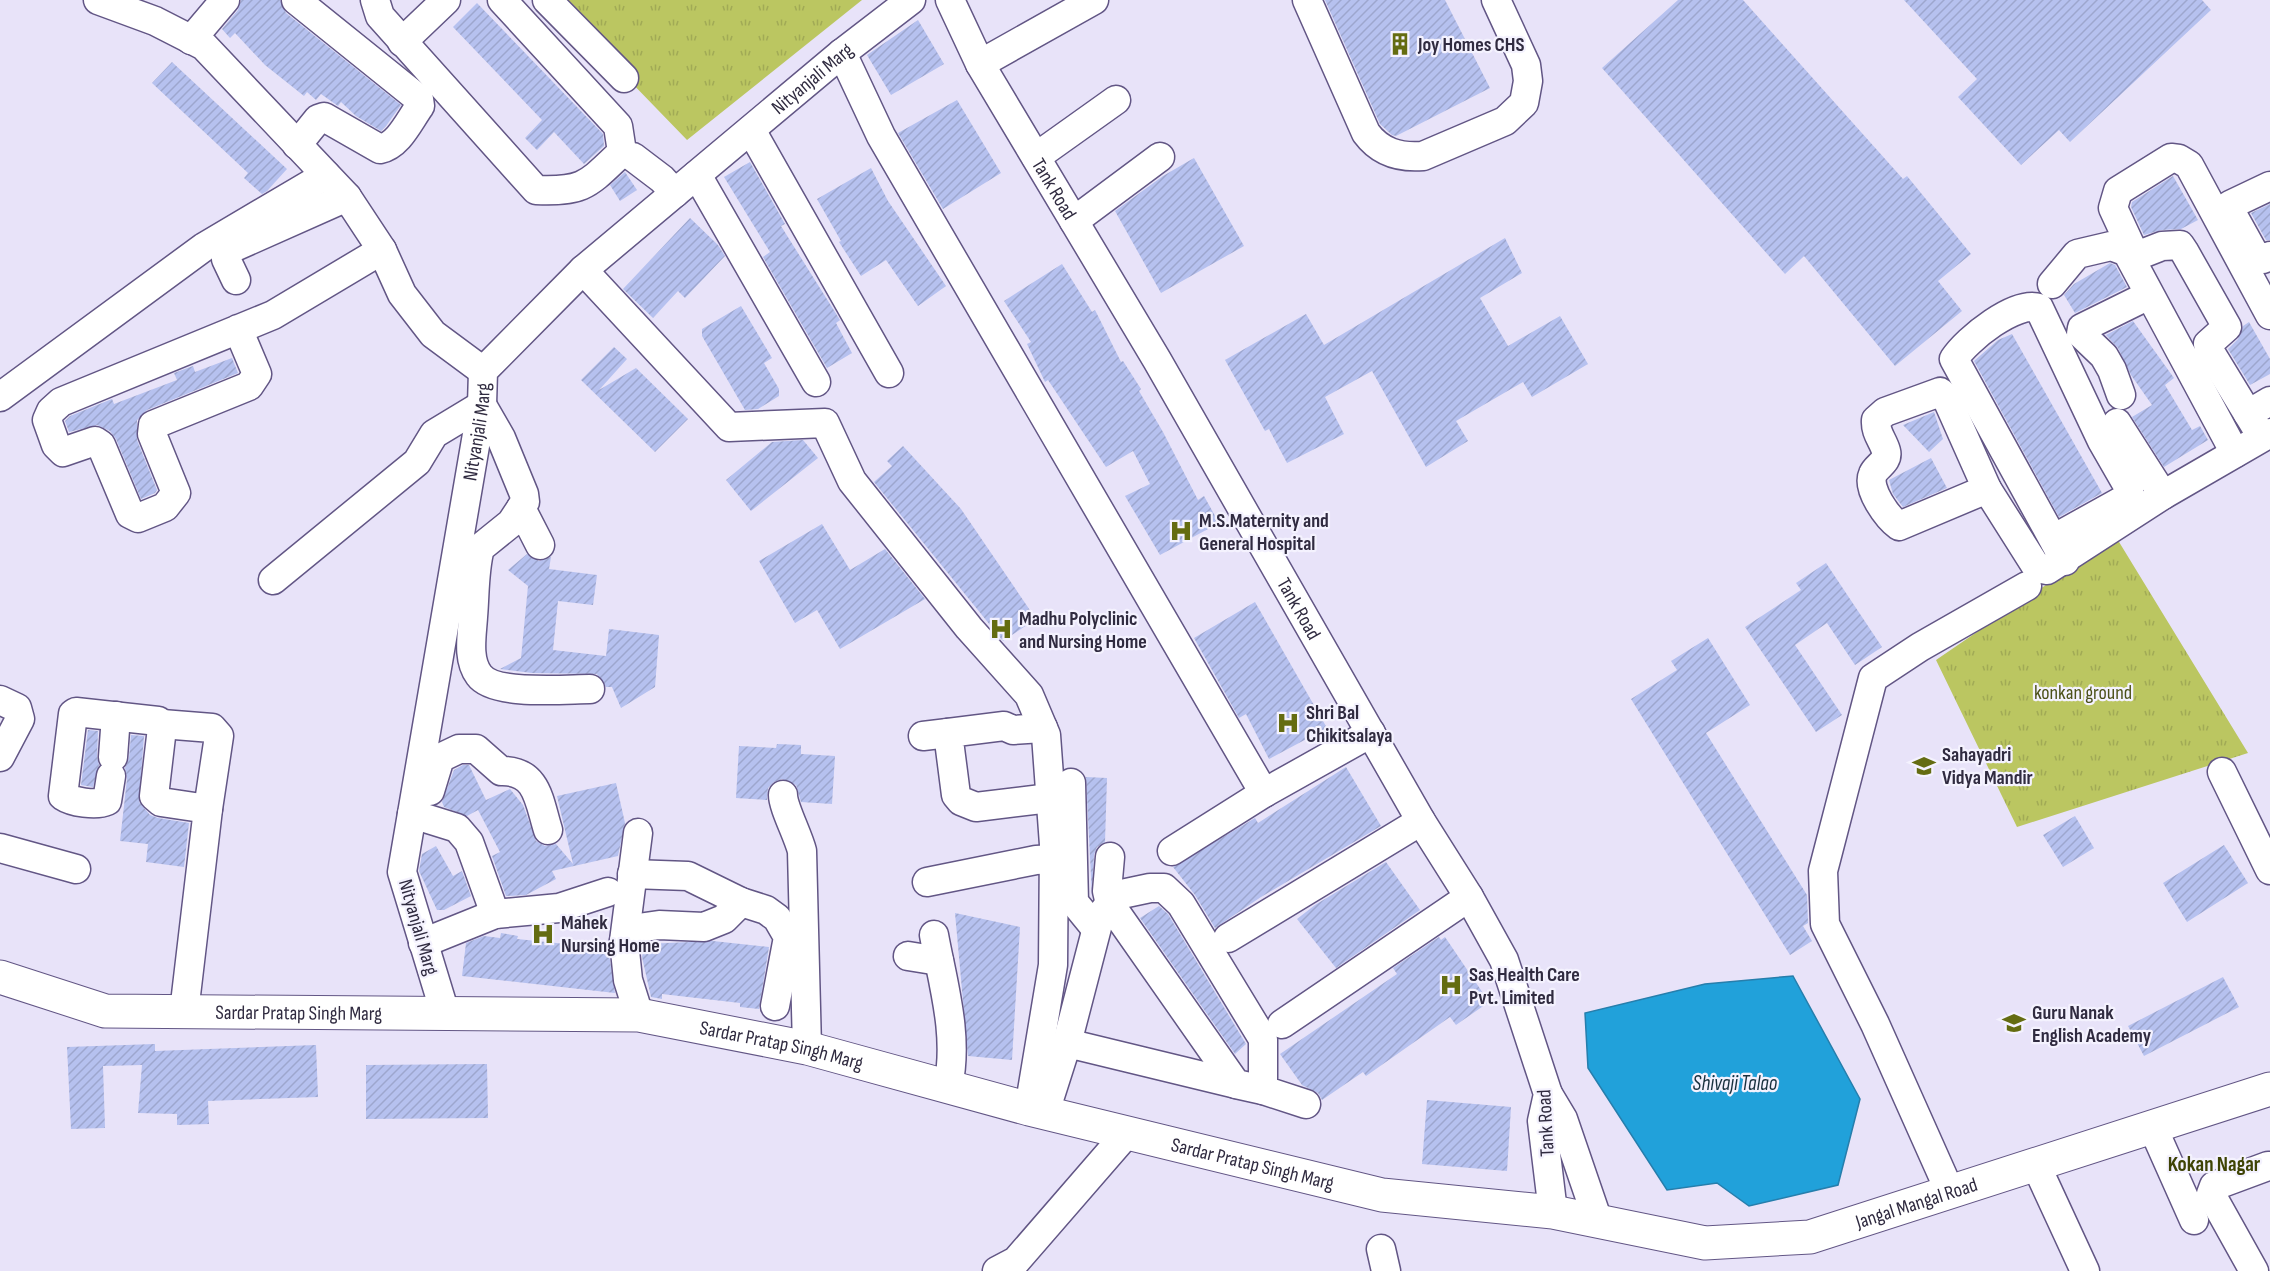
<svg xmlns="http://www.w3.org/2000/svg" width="2270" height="1271" font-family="'Sofia Sans Condensed',sans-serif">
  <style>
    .grass { fill: url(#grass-tufts) }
    .water { fill: #21a1da; stroke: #267eac; stroke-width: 1.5 }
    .building { fill: url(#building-hatch) }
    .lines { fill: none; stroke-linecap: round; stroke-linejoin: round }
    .minor-casing { stroke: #625685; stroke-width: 31 }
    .major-casing { stroke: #625685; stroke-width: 35 }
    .minor { stroke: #fff; stroke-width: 28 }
    .major { stroke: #fff; stroke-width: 33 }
    .labels { text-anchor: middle; stroke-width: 4.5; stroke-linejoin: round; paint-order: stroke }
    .poi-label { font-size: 20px; font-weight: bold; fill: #302b40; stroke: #f4f2fe; text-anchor: start }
    .street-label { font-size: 20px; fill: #302b40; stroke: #f4f2fe }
    .park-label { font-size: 20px; fill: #4c5119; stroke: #f4f2fe }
    .water-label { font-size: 21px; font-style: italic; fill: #19313f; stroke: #f4f2fe }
    .neighbourhood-label { font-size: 21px; font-weight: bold; fill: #3e4304; stroke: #f4f2fe }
  </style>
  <defs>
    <pattern id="grass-tufts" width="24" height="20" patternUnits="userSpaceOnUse" patternTransform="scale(1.5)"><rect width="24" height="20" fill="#bbc661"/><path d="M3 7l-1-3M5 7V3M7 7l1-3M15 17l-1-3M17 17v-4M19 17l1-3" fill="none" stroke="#a1aa55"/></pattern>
    <pattern id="building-hatch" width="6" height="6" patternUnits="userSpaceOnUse" patternTransform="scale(1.5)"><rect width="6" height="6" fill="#b6c1ef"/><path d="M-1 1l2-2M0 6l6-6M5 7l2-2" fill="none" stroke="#9da6ce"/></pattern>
  </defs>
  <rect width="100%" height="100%" fill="#e8e3f9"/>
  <path class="grass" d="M558 0H862L687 140 565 14Z
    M2116 537 2248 753 2017 827 1936 660Z"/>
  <path class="water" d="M1793 976 1860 1099 1838 1185 1749 1206 1717 1183 1667 1190 1588 1068 1585 1013 1705 984Z"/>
  <path class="building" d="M241 0H280L286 13 401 105 386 126 381 131 356 116 341 102 338 106 321 94 316 100 307 92 304 96 265 65 235 33 230 38 222 29 238 10Z
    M1325 0H1445L1490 88 1396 136 1392 135 1380 124Z
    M1678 0H1743L1903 179 1907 176 1971 254 1938 281 1962 311 1895 366 1804 256 1785 274 1602 68Z
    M1904 0H2202L2211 10 2070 142 2059 130 2021 165 1958 97 1977 79Z
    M477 3 603 134 604 146 584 164 554 132 537 150 525 138 542 120 453 27Z
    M918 20 944 64 891 95 867 55Z
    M172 62 287 169 267 191 262 194 244 178 248 173 152 83Z
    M957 100 1001 173 943 209 898 133Z
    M1194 158 1244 246 1161 293 1115 211 1163 176Z
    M750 162 785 224 781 226 840 320 836 323 852 353 827 368 763 257 770 252 724 177Z
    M871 168 888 201 946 286 918 306 886 260 861 276 839 242 841 241 817 199Z
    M625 172 637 190 620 201 610 185Z
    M2173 176 2198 220 2181 229 2161 230 2144 235 2131 207 2132 202Z
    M2270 204V240H2266L2251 213Z
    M690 218 718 245 725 256 685 298 678 291 653 318 623 289Z
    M1505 238 1522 273 1480 298 1508 346 1560 316 1588 364 1532 397 1523 382 1456 421 1468 441 1426 467 1372 371 1325 397 1344 434 1287 463 1269 429 1265 431 1225 360 1306 314 1324 345Z
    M2110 263 2115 265 2127 287 2075 313 2064 295 2074 284Z
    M1062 264 1092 312 1095 310 1121 362 1123 361 1141 389 1139 391 1163 432 1198 500 1204 496 1219 523 1160 555 1125 496 1150 484 1133 451 1106 467 1048 380 1045 382 1027 344 1031 342 1004 301Z
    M741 306 772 358 764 363 779 389V396L758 409 745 410 702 336V329Z
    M2133 321 2174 378 2165 385 2192 430 2200 426 2208 440 2164 467 2132 417 2152 405 2131 375 2118 348 2106 335Z
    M2249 322 2270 359V374L2250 385 2228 349 2238 339 2243 326Z
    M2012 334 2102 493 2059 517 1974 361 1998 340Z
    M614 347 627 359 599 390 636 368 688 419 655 452 581 380Z
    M232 358 238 373 147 410 137 420V440L157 490 155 493 141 499 116 439 110 431 97 425 69 432 65 421 70 416 112 399 114 404 177 380 174 373 193 366 195 372Z
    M1934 412 1943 439 1929 452 1903 425Z
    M803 440 818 458 751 511 726 480 772 442Z
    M903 446 961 509 1036 619 1003 641 874 482 892 466 887 461Z
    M1931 458 1947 488 1903 507 1893 494 1889 480Z
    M822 524 850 570 885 549 925 599 840 649 817 610 795 623 759 561Z
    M527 554 539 561 551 557 549 569 597 575 593 605 558 601 553 650 606 656 609 629 659 635 655 687 621 708 612 687H606L597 674 532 673 500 669 521 658 528 586 508 570Z
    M1826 563 1882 647 1855 665 1827 623 1795 645 1842 715 1816 732 1745 627 1801 590 1796 583Z
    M1255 602 1327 728 1269 759 1246 714 1239 718 1194 638Z
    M1708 638 1750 705 1706 733 1807 895 1808 923 1803 926 1812 941 1790 955 1631 699 1677 670 1671 661Z
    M88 730 98 731 97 756 99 765 93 787 81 785Z
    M131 735 144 736 139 802 150 815 158 818 189 823 184 867 146 862 148 844 120 841 127 779 125 768 129 758Z
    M777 744 801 745V754L835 756 832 804 801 802 796 785 782 779 774 782 768 788 767 800 736 798 739 746 776 748Z
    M463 765H469L486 800 510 789 523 805 536 841 545 846 556 844 573 864 557 796 616 783 625 823 618 856 552 871 556 879 526 895 506 896 492 856 500 852 478 810 467 816 444 807 442 802 454 770Z
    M1346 767 1381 826 1261 897 1215 928 1195 895 1173 867 1255 818 1258 823Z
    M1086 777 1107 778 1105 842 1097 847 1094 855 1092 897Z
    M2075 816 2094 848 2063 867 2043 835Z
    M2224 845 2248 883 2187 922 2163 883Z
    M436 846 453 876 462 871 471 896 444 910H437L419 871 422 854Z
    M1386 862 1420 910 1336 968 1297 919 1315 905Z
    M1159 906 1168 914 1246 1044 1235 1054 1140 918Z
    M955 913 1020 927 1012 1060 968 1056Z
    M501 933 518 936 517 939 566 944V941L585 944 584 951 609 954 615 993 462 976 466 943 484 936 500 938Z
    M1439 937 1441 940 1445 937 1489 1002 1456 1025 1450 1017 1366 1076 1363 1072 1322 1100 1318 1093 1302 1085 1280 1054 1397 974 1393 968Z
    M713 941 769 947 759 1009 740 1007V1003L662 994V999L651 997 642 957 645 944Z
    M2223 977 2239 1007 2144 1056 2128 1026Z
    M155 1044V1051L316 1045 318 1097 208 1101 209 1124 177 1125V1114L138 1113 142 1065 103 1066 105 1128 71 1129 67 1047Z
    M487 1064 488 1118 366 1119V1065Z
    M1427 1100 1511 1107 1507 1171 1422 1164Z"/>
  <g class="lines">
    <g class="minor-casing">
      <g id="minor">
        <path d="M98 0 155 21 204 46 347 197 382 250 402 294 433 334 483 371"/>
        <path d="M296 0 419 99 420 106C409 121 399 145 380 149L324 117 318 119 297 145"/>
        <path d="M375 0 380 16 536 190C585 192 588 184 622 152L618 126 502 0"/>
        <path d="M547 0 624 78"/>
        <path id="s1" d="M950 0 980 64 1157 360 1421 821 1469 897 1504 960 1548 1094 1542 1121 1553 1212"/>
        <path d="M1307 0 1366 133C1380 152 1399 158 1423 156L1505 121 1524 103 1528 81 1526 65 1496 0"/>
        <path d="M191 40 225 0"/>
        <path d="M402 42 446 0"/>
        <path d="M842 53 881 136 1264 793"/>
        <path d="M980 64 1094 0"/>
        <path d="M751 130 889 373"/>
        <path d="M633 157 662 179 675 193"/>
        <path d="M1036 157 1116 100"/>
        <path d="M697 175 816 382"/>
        <path d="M2270 186 2230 205V210L2255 255 2263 259 2270 256"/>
        <path d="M1074 221 1160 157"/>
        <path d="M583 270 729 427 825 423 852 481 969 628 1029 695 1046 735 1054 845 1053 965 1029 1109"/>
        <path d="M236 280 226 259 230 249 347 197"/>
        <path d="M2052 284 2077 254 2111 246 2127 252 2235 453"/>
        <path d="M238 329 257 374 249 386 153 425 152 434 176 493 165 507 138 518 130 514 101 445 95 441 63 452 56 445 47 420 51 411 61 402 273 315 382 250"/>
        <path d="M1940 392 1946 397 1987 489 1899 526C1888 518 1866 489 1873 474 1876 466 1889 462 1886 451 1883 440 1875 433 1876 420L1885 412Z"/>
        <path d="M2121 395 2112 370 2104 356 2081 334 2082 328 2149 295"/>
        <path d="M0 397 204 247 326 175"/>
        <path d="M2248 414 2270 401"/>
        <path d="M2117 423 2163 495"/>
        <path d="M2262 437 2209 350 2208 344 2227 327 2184 251 2180 245 2162 246 2139 255 2132 249 2113 208 2118 191 2171 158 2179 159 2189 165 2270 315"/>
        <path d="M1987 489 2037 568 2047 570 2163 495 2270 433"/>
        <path d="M521 508 540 545"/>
        <path d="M2053 539 2125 499 2129 495V488L2102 441 2039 308C2016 300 1967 339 1954 359L2053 539 2065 561"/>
        <path d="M273 580 417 462 434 434 482 405 501 438 524 494 525 502 511 523 480 548C474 570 475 594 473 617 472 635 467 659 479 675 494 696 566 689 590 689"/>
        <path d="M0 700 17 708 20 719 0 757"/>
        <path d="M162 724 212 728 219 736 208 809"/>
        <path d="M1043 728 1013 730 1004 726 948 733 956 795 961 801 976 807 1050 798"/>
        <path d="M923 736 948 733"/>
        <path d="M113 757 116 716"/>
        <path d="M2222 772 2270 870"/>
        <path d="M111 776 107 801C96 806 72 802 63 796L73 714 76 712 158 721 162 728 154 796 161 802 208 809 184 1012"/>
        <path d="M1071 783 1074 902 1096 929"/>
        <path d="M430 791 440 758 459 749H476L501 771C538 770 539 802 548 830"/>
        <path d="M783 795C783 807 798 835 802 851L807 1048"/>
        <path d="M412 814 457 828 469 842 495 914"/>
        <path d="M638 833 624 941 628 980 639 1015"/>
        <path d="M0 848 76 869"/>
        <path d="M1172 851 1264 793 1371 733"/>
        <path d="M1110 857 1107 891 1110 904 1236 1084 1263 1090"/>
        <path d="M632 874 688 876 741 902 766 910 777 918 788 937 775 1006"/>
        <path d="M927 882 1036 860 1054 859"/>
        <path d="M934 935C943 984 959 1036 948 1086"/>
        <path d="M1228 938 1421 821"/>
        <path d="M624 941 638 928 659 925 704 927 724 919 741 902"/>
        <path d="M423 943 495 914 559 908 608 892"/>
        <path d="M908 956 939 961"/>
        <path id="s2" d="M445 1013 402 872 482 405 483 371 583 270 842 53 911 0"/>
        <path d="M1282 1024 1469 897"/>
        <path d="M1067 1043 1100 916 1117 895 1150 888H1164L1181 904 1263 1039V1090L1306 1104"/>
        <path d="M1548 1094 1563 1119 1598 1221"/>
        <path d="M1045 1112 1067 1043 1236 1084"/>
        <path d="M2153 1128 2194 1220"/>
        <path d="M2036 1165 2085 1271"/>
        <path d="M1950 1192 1875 1024 1825 924 1823 871 1873 678 1920 647 2027 586"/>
        <path d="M1381 1249 1386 1271"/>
        <path d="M997 1271 1016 1261 1127 1133"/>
        <path d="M2254 1271 2211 1194 2214 1186 2268 1166"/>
      </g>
    </g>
    <g class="major-casing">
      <g id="major">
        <path id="s3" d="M0 977 105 1011 639 1015 807 1048 1029 1109 1382 1195 1553 1212 1705 1243 1810 1237 2270 1089"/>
      </g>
    </g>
    <use href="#minor" class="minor"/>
    <use href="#major" class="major"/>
  </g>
  <defs>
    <g id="building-bare" transform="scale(1.8)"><path d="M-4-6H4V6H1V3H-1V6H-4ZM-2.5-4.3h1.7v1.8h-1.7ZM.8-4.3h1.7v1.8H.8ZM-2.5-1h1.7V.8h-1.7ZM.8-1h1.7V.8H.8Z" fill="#646c11" stroke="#f4f2fe" stroke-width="2.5" paint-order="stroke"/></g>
    <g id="hospital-bare" transform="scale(1.8)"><path d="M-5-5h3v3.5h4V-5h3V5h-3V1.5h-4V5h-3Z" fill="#646c11" stroke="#f4f2fe" stroke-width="2.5" paint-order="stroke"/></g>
    <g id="school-bare" transform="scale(1.8)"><path d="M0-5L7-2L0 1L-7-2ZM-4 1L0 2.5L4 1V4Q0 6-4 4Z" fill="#646c11" stroke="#f4f2fe" stroke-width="2.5" paint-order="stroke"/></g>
    <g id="university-bare" transform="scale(1.8)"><path d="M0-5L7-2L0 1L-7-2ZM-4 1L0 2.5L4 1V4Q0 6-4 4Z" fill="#646c11" stroke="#f4f2fe" stroke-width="2.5" paint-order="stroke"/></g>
  </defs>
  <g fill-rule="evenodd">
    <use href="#building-bare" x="1400" y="44"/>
    <use href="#hospital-bare" x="1181" y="531"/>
    <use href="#hospital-bare" x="1001" y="629"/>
    <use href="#hospital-bare" x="1288" y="723"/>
    <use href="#school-bare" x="1924" y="766"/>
    <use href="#hospital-bare" x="543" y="934"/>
    <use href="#hospital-bare" x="1451" y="985"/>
    <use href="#university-bare" x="2014" y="1023"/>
  </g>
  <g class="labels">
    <g class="poi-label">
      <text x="1418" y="51">Joy Homes CHS</text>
      <text x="1199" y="527">M.S.Maternity and<tspan x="1199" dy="23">General Hospital</tspan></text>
      <text x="1019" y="625">Madhu Polyclinic<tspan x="1019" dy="23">and Nursing Home</tspan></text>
      <text x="1306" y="719">Shri Bal<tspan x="1306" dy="23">Chikitsalaya</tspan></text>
      <text x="1942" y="761">Sahayadri<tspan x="1942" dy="23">Vidya Mandir</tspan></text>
      <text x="561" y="929">Mahek<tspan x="561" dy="23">Nursing Home</tspan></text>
      <text x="1469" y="981">Sas Health Care<tspan x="1469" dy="23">Pvt. Limited</tspan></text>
      <text x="2032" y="1019">Guru Nanak<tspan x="2032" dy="23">English Academy</tspan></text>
    </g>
    <g class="street-label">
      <text dy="7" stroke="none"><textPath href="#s2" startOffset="1096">Nityanjali Marg</textPath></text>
      <text dy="7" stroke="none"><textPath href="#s1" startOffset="216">Tank Road</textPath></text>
      <text dy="7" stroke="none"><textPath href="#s2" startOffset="594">Nityanjali Marg</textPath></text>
      <text dy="7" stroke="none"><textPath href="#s1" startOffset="702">Tank Road</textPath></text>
      <text transform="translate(419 927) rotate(74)" y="7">Nityanjali Marg</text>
      <text dy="7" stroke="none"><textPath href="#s3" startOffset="304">Sardar Pratap Singh Marg</textPath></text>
      <text dy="7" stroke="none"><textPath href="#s3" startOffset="790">Sardar Pratap Singh Marg</textPath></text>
      <text transform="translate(1545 1123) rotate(-93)" y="7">Tank Road</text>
      <text dy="7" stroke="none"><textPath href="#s3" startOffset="1276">Sardar Pratap Singh Marg</textPath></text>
      <text dy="7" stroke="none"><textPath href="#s3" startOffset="1953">Jangal Mangal Road</textPath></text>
    </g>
    <g class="park-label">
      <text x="2083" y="699">konkan ground</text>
    </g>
    <g class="water-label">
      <text x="1735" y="1090">Shivaji Talao</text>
    </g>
    <g class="neighbourhood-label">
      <text x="2214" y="1171">Kokan Nagar</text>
    </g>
  </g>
</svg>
